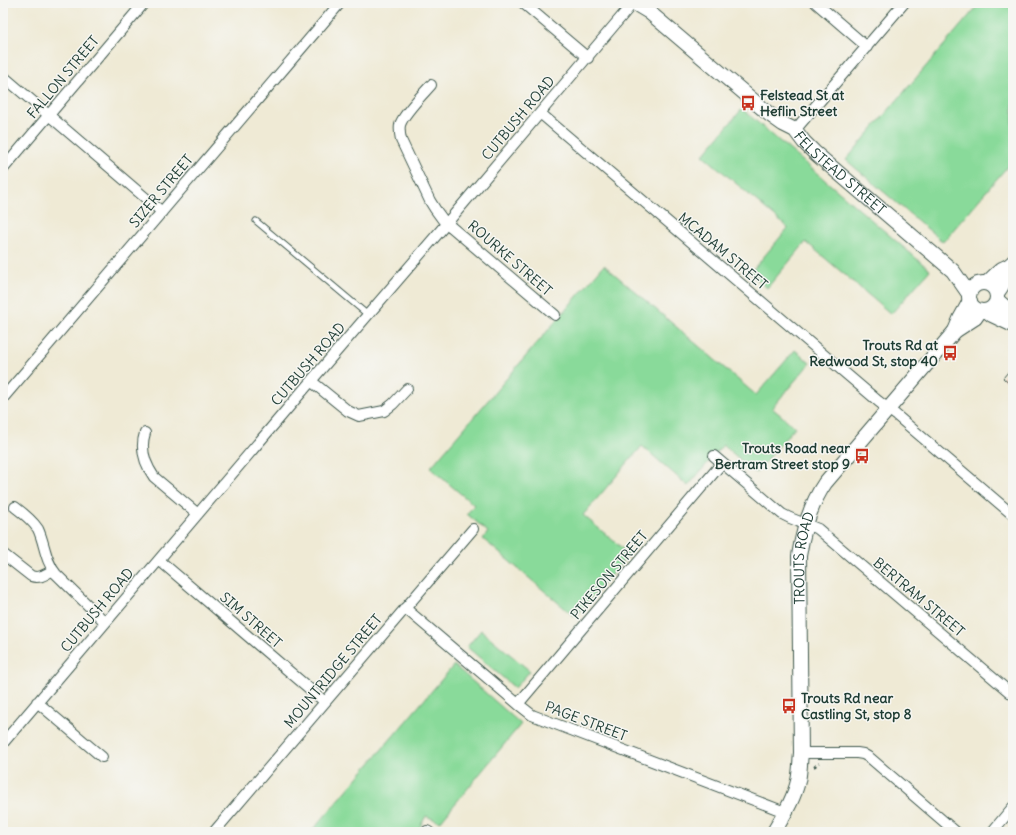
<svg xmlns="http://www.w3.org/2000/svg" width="1016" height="835" font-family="Delius,sans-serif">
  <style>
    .green { fill: #89da9a; stroke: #548c67 }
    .building { fill: #f4aca3 }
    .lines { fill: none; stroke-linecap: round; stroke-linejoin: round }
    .lane-casing { stroke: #3e574c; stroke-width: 7 }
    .street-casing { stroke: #3e574c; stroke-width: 12 }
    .secondary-casing { stroke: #3e574c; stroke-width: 16 }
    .path { stroke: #3e574c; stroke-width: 2; stroke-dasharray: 3 3; stroke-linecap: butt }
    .lane { stroke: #fff; stroke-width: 5 }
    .street { stroke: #fff; stroke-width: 10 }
    .secondary { stroke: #fff; stroke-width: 14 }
    .labels { text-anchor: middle; stroke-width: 3; stroke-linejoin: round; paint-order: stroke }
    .street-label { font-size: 14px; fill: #1f3d34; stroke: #f6f6f2 }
    .poi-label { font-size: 14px; font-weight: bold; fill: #1f3d34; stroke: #f6f6f2; text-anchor: start }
  </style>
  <rect width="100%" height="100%" fill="#f6f6f2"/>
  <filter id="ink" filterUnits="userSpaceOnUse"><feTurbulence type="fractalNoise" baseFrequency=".025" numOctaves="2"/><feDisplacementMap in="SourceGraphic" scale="8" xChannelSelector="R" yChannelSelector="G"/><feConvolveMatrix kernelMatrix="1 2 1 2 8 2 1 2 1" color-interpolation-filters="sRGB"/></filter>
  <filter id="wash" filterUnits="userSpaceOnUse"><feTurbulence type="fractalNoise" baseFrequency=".012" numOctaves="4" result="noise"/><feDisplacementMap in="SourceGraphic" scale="16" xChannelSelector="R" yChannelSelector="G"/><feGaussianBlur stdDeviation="0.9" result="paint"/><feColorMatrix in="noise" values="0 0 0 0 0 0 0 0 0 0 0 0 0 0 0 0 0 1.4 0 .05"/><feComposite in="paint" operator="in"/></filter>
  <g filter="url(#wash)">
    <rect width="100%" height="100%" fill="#efead5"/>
    <path class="green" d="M980 3H1013V160L943 242 846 160Z
      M742 109 930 270 891 314 806 242 767 288 750 273 788 228 703 155Z
      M604 265 756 395 795 350 810 363 772 408 795 427 756 473 723 445 688 486 642 446 583 515 629 554 575 617 483 539 488 532 467 514 474 505 430 468Z
      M481 630 530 671 515 688 467 647Z
      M454 665 521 724 440 822 426 816 417 832H311Z"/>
    <g id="blocks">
      <path class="building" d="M1013 366V387L1003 378Z"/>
    </g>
  </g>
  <g filter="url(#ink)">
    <use href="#blocks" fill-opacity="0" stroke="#3e574c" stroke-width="1"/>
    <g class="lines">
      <g class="lane-casing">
        <path id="lane" d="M256 221 368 315"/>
      </g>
      <g class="street-casing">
        <path id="street" d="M523 3 588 58
          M816 3 867 47
          M3 76 162 212
          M431 85C423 94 403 114 400 125 399 130 400 135 401 140L430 201 435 209 443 220 555 315
          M540 113 878 401 896 415 1013 515
          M795 130 904 3
          M3 169 144 3
          M311 381 348 411 359 416 384 411 393 404 407 389
          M3 398 340 3
          M145 433C140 448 145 464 154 477L198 514
          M714 456 782 514 790 518 818 529 1013 695
          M15 507C23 513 32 520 38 529 45 544 45 561 56 574L105 622
          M3 554 31 576C40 579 46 574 53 570
          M159 560 325 702
          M405 608 518 704 532 715 785 812
          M37 702 102 757
          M518 704 722 463
          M3 743 311 381 447 223 633 3
          M801 753H857L863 754 870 758 956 832
          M427 831 429 832
          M214 832 473 529
          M992 832 1013 807"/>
      </g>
      <g class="secondary-casing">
        <g id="secondary">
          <path id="s1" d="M634 3 649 12 769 114 783 124 795 130 804 142 814 152 953 271 969 294"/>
          <circle cx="983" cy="297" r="14"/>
          <path d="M987 283C992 278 997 273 1002 269 1006 267 1010 266 1013 262"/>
          <path d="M997 293C1004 284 1008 275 1011 265"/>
          <path d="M997 300 1004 306 1013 318"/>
          <path d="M987 311 992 315 1013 325"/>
          <path d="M955 331 960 319 970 301"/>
          <path id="s2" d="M774 832C783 816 794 799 798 781 800 772 800 762 801 753L799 556C803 530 810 505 825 483L955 331 975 318 980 311"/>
        </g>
      </g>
      <path class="path" d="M814 767 819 763"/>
      <use href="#lane" class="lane"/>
      <use href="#street" class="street"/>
      <use href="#secondary" class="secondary"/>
    </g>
  </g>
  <defs>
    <g id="bus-bare" transform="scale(1.2)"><path d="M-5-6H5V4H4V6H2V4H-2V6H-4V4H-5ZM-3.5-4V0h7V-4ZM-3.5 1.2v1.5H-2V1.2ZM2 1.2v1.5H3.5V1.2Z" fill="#c8321e" stroke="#f6f6f2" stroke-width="2.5" paint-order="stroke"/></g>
  </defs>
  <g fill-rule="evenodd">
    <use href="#bus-bare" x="748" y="103"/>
    <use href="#bus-bare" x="950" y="353"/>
    <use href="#bus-bare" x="862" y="456"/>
    <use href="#bus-bare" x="789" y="706"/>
  </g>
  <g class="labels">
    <g class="street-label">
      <text transform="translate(63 77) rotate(-50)" y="5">FALLON STREET</text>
      <text transform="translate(518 118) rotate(-50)" y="5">CUTBUSH ROAD</text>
      <text dy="5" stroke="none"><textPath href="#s1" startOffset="268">FELSTEAD STREET</textPath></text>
      <text transform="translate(161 191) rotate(-50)" y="5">SIZER STREET</text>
      <text transform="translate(723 251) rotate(40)" y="5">MCADAM STREET</text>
      <text transform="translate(510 258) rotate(41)" y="5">ROURKE STREET</text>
      <text transform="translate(308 364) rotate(-49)" y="5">CUTBUSH ROAD</text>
      <text dy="5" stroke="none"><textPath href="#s2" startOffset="280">TROUTS ROAD</textPath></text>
      <text transform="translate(609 575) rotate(-50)" y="5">PIKESON STREET</text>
      <text transform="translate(919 597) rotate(40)" y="5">BERTRAM STREET</text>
      <text transform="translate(97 610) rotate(-50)" y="5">CUTBUSH ROAD</text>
      <text transform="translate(251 620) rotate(41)" y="5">SIM STREET</text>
      <text transform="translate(333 671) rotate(-50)" y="5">MOUNTRIDGE STREET</text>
      <text transform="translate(586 721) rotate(21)" y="5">PAGE STREET</text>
    </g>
    <g class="poi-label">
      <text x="760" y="100">Felstead St at<tspan x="760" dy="16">Heflin Street</tspan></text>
      <text x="938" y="350" text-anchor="end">Trouts Rd at<tspan x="938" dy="16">Redwood St, stop 40</tspan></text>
      <text x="850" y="453" text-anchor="end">Trouts Road near<tspan x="850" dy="16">Bertram Street stop 9</tspan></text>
      <text x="801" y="703">Trouts Rd near<tspan x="801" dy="16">Castling St, stop 8</tspan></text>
    </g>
  </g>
  <rect width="1016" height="835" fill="none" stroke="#f6f6f2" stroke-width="16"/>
</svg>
